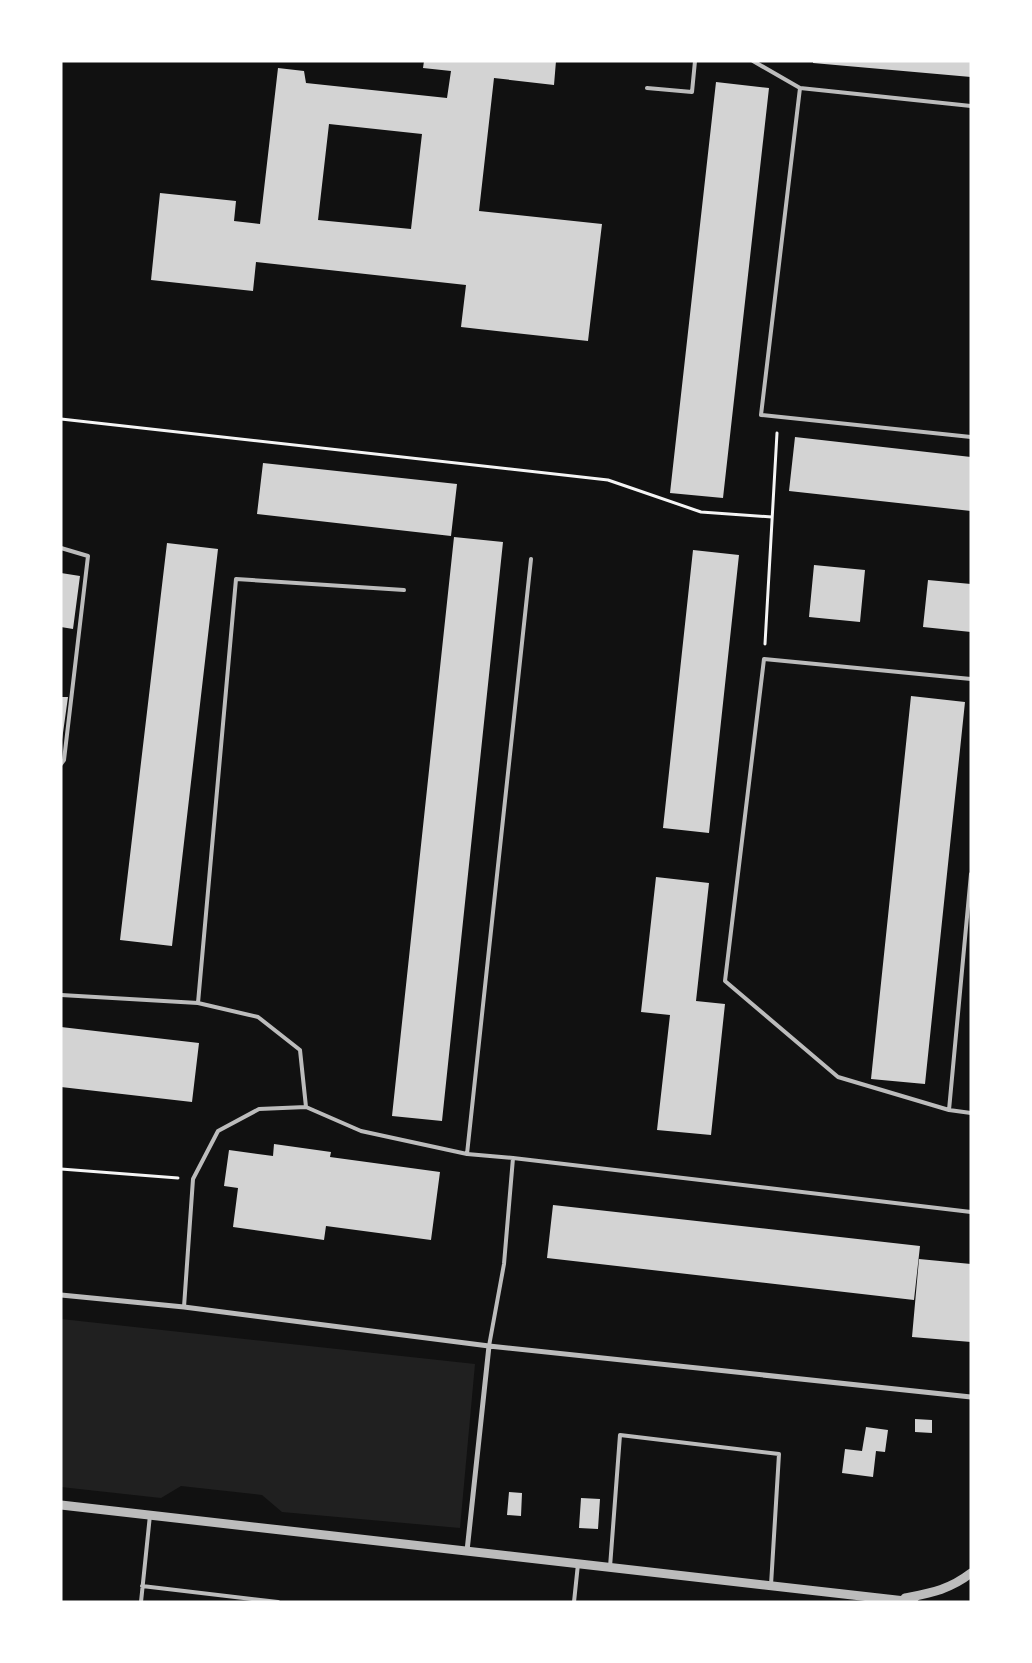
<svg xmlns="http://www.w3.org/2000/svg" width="1032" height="1663" font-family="'IBM Plex Sans',sans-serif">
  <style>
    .green { fill: #202020 }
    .building { fill: #d3d3d3; fill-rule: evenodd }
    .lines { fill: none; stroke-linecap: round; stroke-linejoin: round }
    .path { stroke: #f5f5f5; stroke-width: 3 }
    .service { stroke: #bcbcbc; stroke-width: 4 }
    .minor { stroke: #bcbcbc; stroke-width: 5 }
    .tertiary { stroke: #bcbcbc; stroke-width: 9 }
  </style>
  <rect width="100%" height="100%" fill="#111"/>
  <path class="green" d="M61 1319 475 1364 460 1528 282 1512 262 1495 181 1486 161 1498 61 1487Z"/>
  <path class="building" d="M424 61H556L554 85 494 78 479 211 602 224 588 341 461 327 466 285 256 262 253 291 151 280 160 193 236 201 234 221 260 224 278 68 304 71 306 83 447 98 451 71 423 68ZM329 124 422 134 411 229 318 220Z
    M813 61H971V77L813 63Z
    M716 82 769 88 723 498 670 493Z
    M795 437 971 457V511L789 491Z
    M263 463 457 484 451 536 257 514Z
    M454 537 503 542 442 1121 392 1116Z
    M167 543 218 549 172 946 120 940Z
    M693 550 739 555 709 833 663 828Z
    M814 565 865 570 860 622 809 617Z
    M61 573 80 576 73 629 61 627Z
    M928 580 971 584V632L923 627Z
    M911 696 965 702 925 1084 871 1079Z
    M61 697H68L62 740H61Z
    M656 877 709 883 696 1001 725 1004 711 1135 657 1130 670 1015 641 1012Z
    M61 1027 199 1043 192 1102 61 1087Z
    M274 1144 331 1152 330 1157 440 1172 431 1240 326 1226 324 1240 233 1227 238 1188 224 1186 229 1150 273 1156Z
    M553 1205 920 1246 914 1300 547 1258Z
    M919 1259 971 1264V1342L912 1337Z
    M915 1419 932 1420V1433L915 1432Z
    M866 1427 888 1430 885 1452 876 1451 873 1477 842 1473 845 1449 862 1451Z
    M509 1492 522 1493 521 1516 507 1515Z
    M581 1498 600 1499 598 1529 579 1528Z"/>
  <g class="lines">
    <path class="path" d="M61 419 608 480 701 512 772 517
      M765 644 777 433
      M61 1169 178 1178"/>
    <path class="service" d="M753 61 800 88
      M647 88 692 92 695 61
      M971 106 800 88 761 415 971 437
      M61 548 88 556 64 760 61 764
      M971 679 764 659 725 981 838 1077 949 1110 971 1113
      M61 995 198 1003 258 1017 300 1050 306 1107
      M198 1003 236 579 404 590
      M949 1110 971 874
      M467 1154 531 559
      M184 1307 193 1179 218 1131 259 1109 306 1107 361 1131 467 1154 513 1158
      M489 1346 504 1264 513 1158 971 1212
      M610 1567 620 1435 779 1454 771 1585
      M142 1586 278 1602
      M141 1602 150 1515
      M574 1602 578 1564"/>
    <path class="minor" d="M61 1295 184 1307 489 1346 971 1397
      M467 1551 489 1346"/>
    <path class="tertiary" d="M61 1505 914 1602
      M905 1598C930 1593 949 1590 971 1573"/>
  </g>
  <rect width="1032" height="1663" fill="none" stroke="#ffffff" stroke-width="125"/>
</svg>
